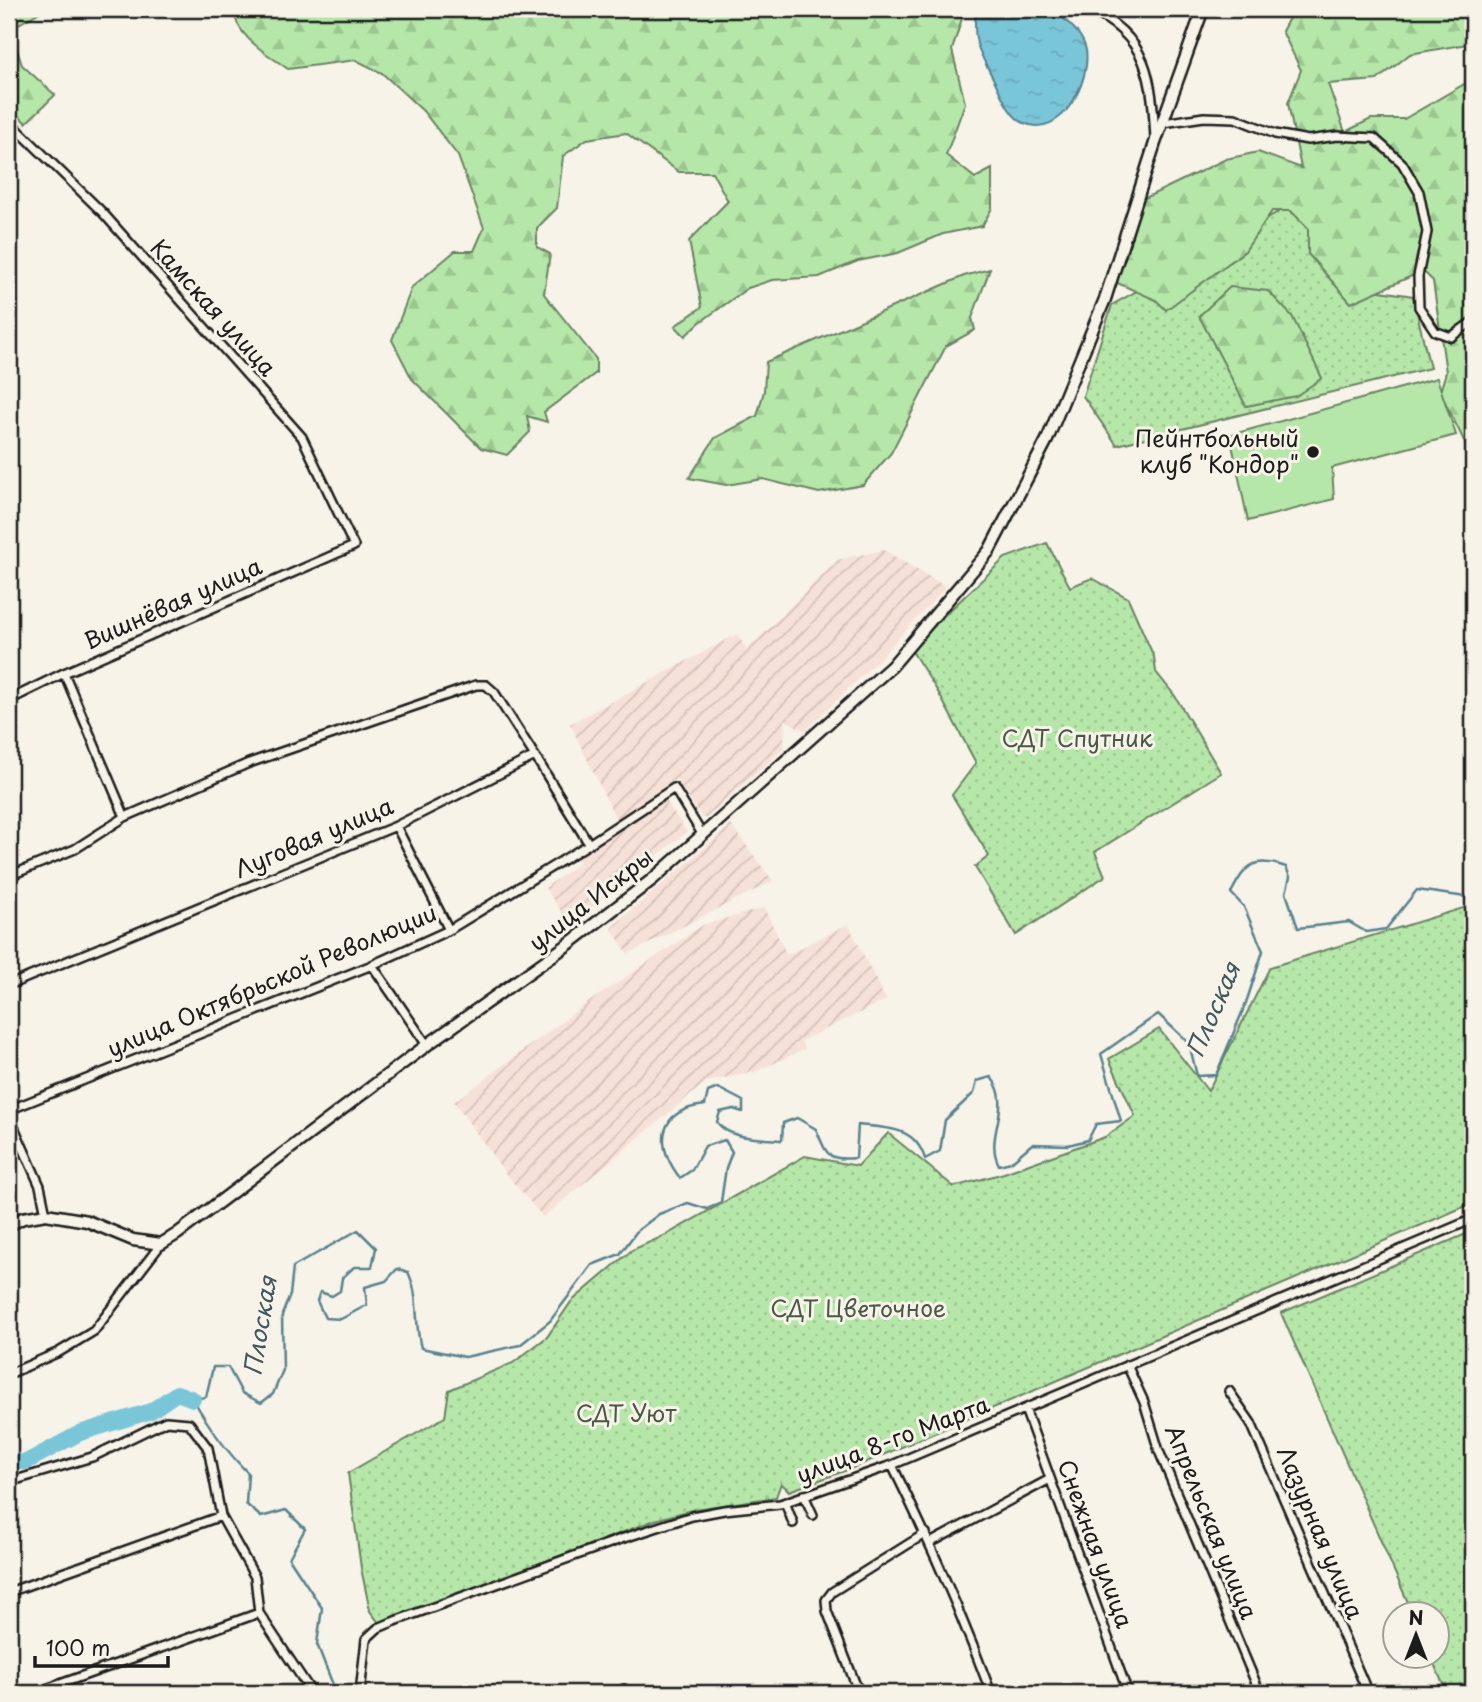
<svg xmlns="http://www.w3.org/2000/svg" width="1482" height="1702" font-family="'Playpen Sans',sans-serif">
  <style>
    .industrial { fill: url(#industrial-furrows) }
    .green { fill: url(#green-dots); stroke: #688262; stroke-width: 2 }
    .forest { fill: url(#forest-firs); stroke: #688262; stroke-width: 2 }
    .pitch { fill: #b5e8a8; stroke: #688262; stroke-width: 2 }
    .water { fill: url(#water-ripples); stroke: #54828d; stroke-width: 2 }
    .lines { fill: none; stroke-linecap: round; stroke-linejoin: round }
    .stream { stroke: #54828d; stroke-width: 2.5 }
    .river { stroke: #7ac6d9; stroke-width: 16 }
    .street-casing { stroke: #1c1c1c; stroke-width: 12 }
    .secondary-casing { stroke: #1c1c1c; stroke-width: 15 }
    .street { stroke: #f7f3e8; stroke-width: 7 }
    .secondary { stroke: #f7f3e8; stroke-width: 10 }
    .poi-dot { fill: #1c1c1c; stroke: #f7f3e8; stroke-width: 2.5 }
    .labels { text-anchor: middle; stroke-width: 6; stroke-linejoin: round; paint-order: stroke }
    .street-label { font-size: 23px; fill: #1c1c1c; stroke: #f7f3e8 }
    .poi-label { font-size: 23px; fill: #1c1c1c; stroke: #f7f3e8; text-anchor: end }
    .park-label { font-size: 23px; fill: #4a5946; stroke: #f7f3e8 }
    .water-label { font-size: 24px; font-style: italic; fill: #3d585e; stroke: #f7f3e8 }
  </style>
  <defs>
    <pattern id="industrial-furrows" width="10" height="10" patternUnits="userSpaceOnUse" patternTransform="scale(1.75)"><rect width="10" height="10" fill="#f6e1d8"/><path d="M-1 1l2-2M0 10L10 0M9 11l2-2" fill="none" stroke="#d2c0b9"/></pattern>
    <pattern id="green-dots" width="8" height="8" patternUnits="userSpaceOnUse" patternTransform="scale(1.75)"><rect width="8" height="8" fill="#b5e8a8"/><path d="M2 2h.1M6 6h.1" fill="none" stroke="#9bc690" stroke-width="1.8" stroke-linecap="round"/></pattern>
    <pattern id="forest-firs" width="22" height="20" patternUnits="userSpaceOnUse" patternTransform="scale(1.75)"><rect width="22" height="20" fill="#b5e8a8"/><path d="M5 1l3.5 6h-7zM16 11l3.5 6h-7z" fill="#9bc690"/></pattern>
    <pattern id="water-ripples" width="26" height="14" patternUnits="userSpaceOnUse" patternTransform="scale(1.75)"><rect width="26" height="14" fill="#7ac6d9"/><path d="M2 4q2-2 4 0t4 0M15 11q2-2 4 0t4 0" fill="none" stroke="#69aaba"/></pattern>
  </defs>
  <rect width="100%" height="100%" fill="#f7f3e8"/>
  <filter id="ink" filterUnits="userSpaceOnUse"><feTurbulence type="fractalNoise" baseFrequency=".0143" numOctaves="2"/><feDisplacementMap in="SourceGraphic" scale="14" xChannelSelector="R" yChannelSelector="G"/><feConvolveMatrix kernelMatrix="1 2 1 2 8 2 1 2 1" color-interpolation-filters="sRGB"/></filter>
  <g filter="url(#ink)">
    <path class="industrial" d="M884 550 946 587 878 660 805 731 785 720 784 748 706 818H702L676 779 616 819 570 724 737 634 747 650 837 560Z
      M664 798 687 832 570 924 545 888 579 863 577 858Z
      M731 825 773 881 628 954 611 928Z
      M764 908 787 955 848 924 886 1000 801 1041 805 1049 755 1072 706 1082 543 1217 506 1174 454 1102 583 1006 703 925Z"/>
    <path class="green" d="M1303 198 1347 286 1413 296 1430 368 1117 445 1083 396 1112 305Z
      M1047 543 1070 587 1092 578 1128 598 1154 657 1156 672 1175 696 1221 773 1095 852 1105 876 1016 935 975 867 989 856 952 795 976 763 938 692 910 648 1005 558Z
      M1473 905V1203L850 1469 789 1491 781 1483 776 1497 695 1509 655 1520 380 1624 370 1611 361 1568 348 1473 445 1417 449 1390 513 1363 547 1337 571 1302 632 1250 666 1235 805 1156 858 1166 888 1133 954 1187 1004 1173 1105 1137 1135 1116 1109 1059 1159 1029 1208 1091 1270 967Z
      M1473 1231V1693H1447L1431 1657 1436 1656V1614H1413L1281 1313Z"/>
    <path class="forest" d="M9 9H45L10 29 22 65 55 95 26 123 9 107Z
      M234 9H965L952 50 965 103 946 155 975 178 992 169V208L982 226 943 234 898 253 858 261 819 277 772 280 748 288 699 323 685 336 675 326 702 307 689 241 728 201 712 172H679L626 133 587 139 563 156 557 208 537 228V247L550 254 544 294 596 359V373L544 412 547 422 527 416 530 432 507 455 481 448 412 379 392 340 412 287 455 251H474L484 228 458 156 423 111 382 73 356 60 288 69C269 55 234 36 234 9Z
      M1294 9H1473V43L1410 54 1377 80 1328 84 1345 132 1371 119H1404L1473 79V459L1440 392 1446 372 1433 281 1423 271 1351 303 1308 254V228L1291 211H1272L1245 251 1166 310 1156 300 1115 282 1143 199 1226 159 1258 152 1301 168 1288 103 1301 70 1282 31Z
      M990 269 972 318 975 330 946 346 891 453 863 485 819 493 763 479 726 485 689 478 715 438 757 416 764 391 766 362 964 276Z
      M1230 287 1268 291 1292 316 1322 378 1296 396 1246 406 1199 316Z"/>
    <path class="pitch" d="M1437 378 1456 435 1332 468 1334 499 1248 521 1230 435Z"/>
    <path class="water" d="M976 9H1053C1066 21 1082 32 1086 50 1091 81 1061 140 1024 123 1009 117 1001 93 994 80 979 51 972 43 976 9Z"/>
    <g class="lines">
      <path class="stream" d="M334 1693 333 1685 317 1644 322 1608 289 1558 305 1529 286 1510 261 1517 246 1504 248 1473C226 1451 209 1427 193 1399L206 1397 213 1367H228L242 1393 261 1403 273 1394 283 1370 282 1315 290 1295 293 1267 358 1230 376 1248 372 1267H354L342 1278 340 1291 332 1296 320 1292 317 1301 325 1318 341 1319 367 1305 365 1287 386 1281 397 1269 408 1272C420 1296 414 1323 421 1348L465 1357 520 1345 550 1321 592 1265 620 1254 637 1231 659 1214 688 1203 707 1209 721 1202 726 1168 732 1152 725 1140 705 1146 692 1170 680 1178C654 1144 658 1110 705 1105L708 1092 718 1088 743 1101V1112L733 1109 720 1112 717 1122C729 1140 762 1138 782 1140L783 1123 797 1118 816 1129C827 1154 826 1161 856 1158L858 1125C887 1128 915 1126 925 1159L940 1151 945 1120 974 1093 977 1081 991 1077C1015 1107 983 1135 999 1165L1011 1162 1032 1144 1068 1145 1088 1140 1096 1124 1121 1121 1101 1054 1158 1014 1189 1043 1197 1076 1216 1075 1246 1003 1263 951 1244 907 1231 893C1246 864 1254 856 1286 867L1290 877 1286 893 1298 928 1349 922 1366 932 1386 929 1417 890 1466 897 1473 889"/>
      <path class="river" d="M9 1462H26L80 1433 151 1411 177 1393 193 1399"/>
      <g class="street-casing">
        <path id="street" d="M1087 9C1149 35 1152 80 1155 139
          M9 121 103 213 302 437 354 546 64 673 9 700
          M1163 123 1204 117 1235 118 1275 134 1308 140 1337 136 1374 138 1402 163 1419 192 1427 232 1418 276 1419 307 1435 331 1451 337 1473 321
          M64 673 125 817
          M396 826 449 930
          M9 876 75 849 125 817 249 763 476 685H486L494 692 535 756
          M372 965 427 1045
          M9 985 396 826 535 756 589 844
          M9 1110 372 965 449 930 589 844 674 788 702 834
          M9 1116 40 1186 46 1214
          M1127 1365 1144 1402 1159 1451 1260 1693
          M9 1374 59 1352 94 1331 161 1244
          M1229 1391 1251 1423 1368 1693
          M1025 1409 1128 1693
          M892 1465C929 1540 962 1615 991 1693
          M9 1482 92 1457 166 1421 189 1423 208 1448 221 1516 255 1577 259 1613 312 1693
          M804 1495 813 1515
          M785 1502 793 1523
          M930 1543 1050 1479
          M9 1592 221 1516
          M35 1693 259 1613
          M360 1693 366 1639 378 1628 395 1621 621 1539 692 1516 724 1510 780 1504 892 1465 1473 1219
          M616 1693 624 1689
          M859 1693 827 1611 826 1600 832 1592 926 1533"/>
      </g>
      <g class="secondary-casing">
        <path id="secondary" d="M9 1225 23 1218 46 1214 87 1221 133 1240 161 1244 177 1234 427 1045 566 946 653 879 892 666 989 551 1047 440 1105 299 1155 143 1203 9"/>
      </g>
      <use href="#street" class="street"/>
      <use href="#secondary" class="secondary"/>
    </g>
  </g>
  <circle class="poi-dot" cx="1313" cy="452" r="7"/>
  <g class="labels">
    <g class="street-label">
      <text transform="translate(213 308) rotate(48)" y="8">Камская улица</text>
      <text transform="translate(173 604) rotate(-24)" y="8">Вишнёвая улица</text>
      <text transform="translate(314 838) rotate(-23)" y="8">Луговая улица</text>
      <text transform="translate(591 900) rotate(-38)" y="8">улица Искры</text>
      <text transform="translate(272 981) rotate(-23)" y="8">улица Октябрьской Революции</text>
      <text transform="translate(893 1440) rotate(-21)" y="8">улица 8-го Марта</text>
      <text transform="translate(1211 1522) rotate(68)" y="8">Апрельская улица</text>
      <text transform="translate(1320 1533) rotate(67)" y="8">Лазурная улица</text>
      <text transform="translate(1095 1544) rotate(70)" y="8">Снежная улица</text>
    </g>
    <g class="poi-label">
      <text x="1299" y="447">Пейнтбольный<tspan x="1299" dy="26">клуб "Кондор"</tspan></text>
    </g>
    <g class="park-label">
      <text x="1077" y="747">СДТ Спутник</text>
      <text x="858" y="1317">СДТ Цветочное</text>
      <text x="626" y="1422">СДТ Уют</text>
    </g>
    <g class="water-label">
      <text transform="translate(1214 1010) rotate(-67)" y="8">Плоская</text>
      <text transform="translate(261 1326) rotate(-81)" y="8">Плоская</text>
    </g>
  </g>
  <rect width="1482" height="1702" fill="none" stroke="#f7f3e8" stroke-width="35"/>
  <rect x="18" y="18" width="1447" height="1667" fill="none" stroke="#1c1c1c" stroke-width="2.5" filter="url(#ink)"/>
  <g transform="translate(1416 1635)"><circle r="33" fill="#f7f3e8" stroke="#9f9d96" stroke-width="2"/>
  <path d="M0-5L12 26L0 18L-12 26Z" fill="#1c1c1c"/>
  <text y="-10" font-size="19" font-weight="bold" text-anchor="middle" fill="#1c1c1c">N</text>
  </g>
  <path d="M35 1656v10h133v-10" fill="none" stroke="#1c1c1c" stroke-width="3.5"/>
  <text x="46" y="1656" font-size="21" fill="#1c1c1c" stroke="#f7f3e8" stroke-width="5" paint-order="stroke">100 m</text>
</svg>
